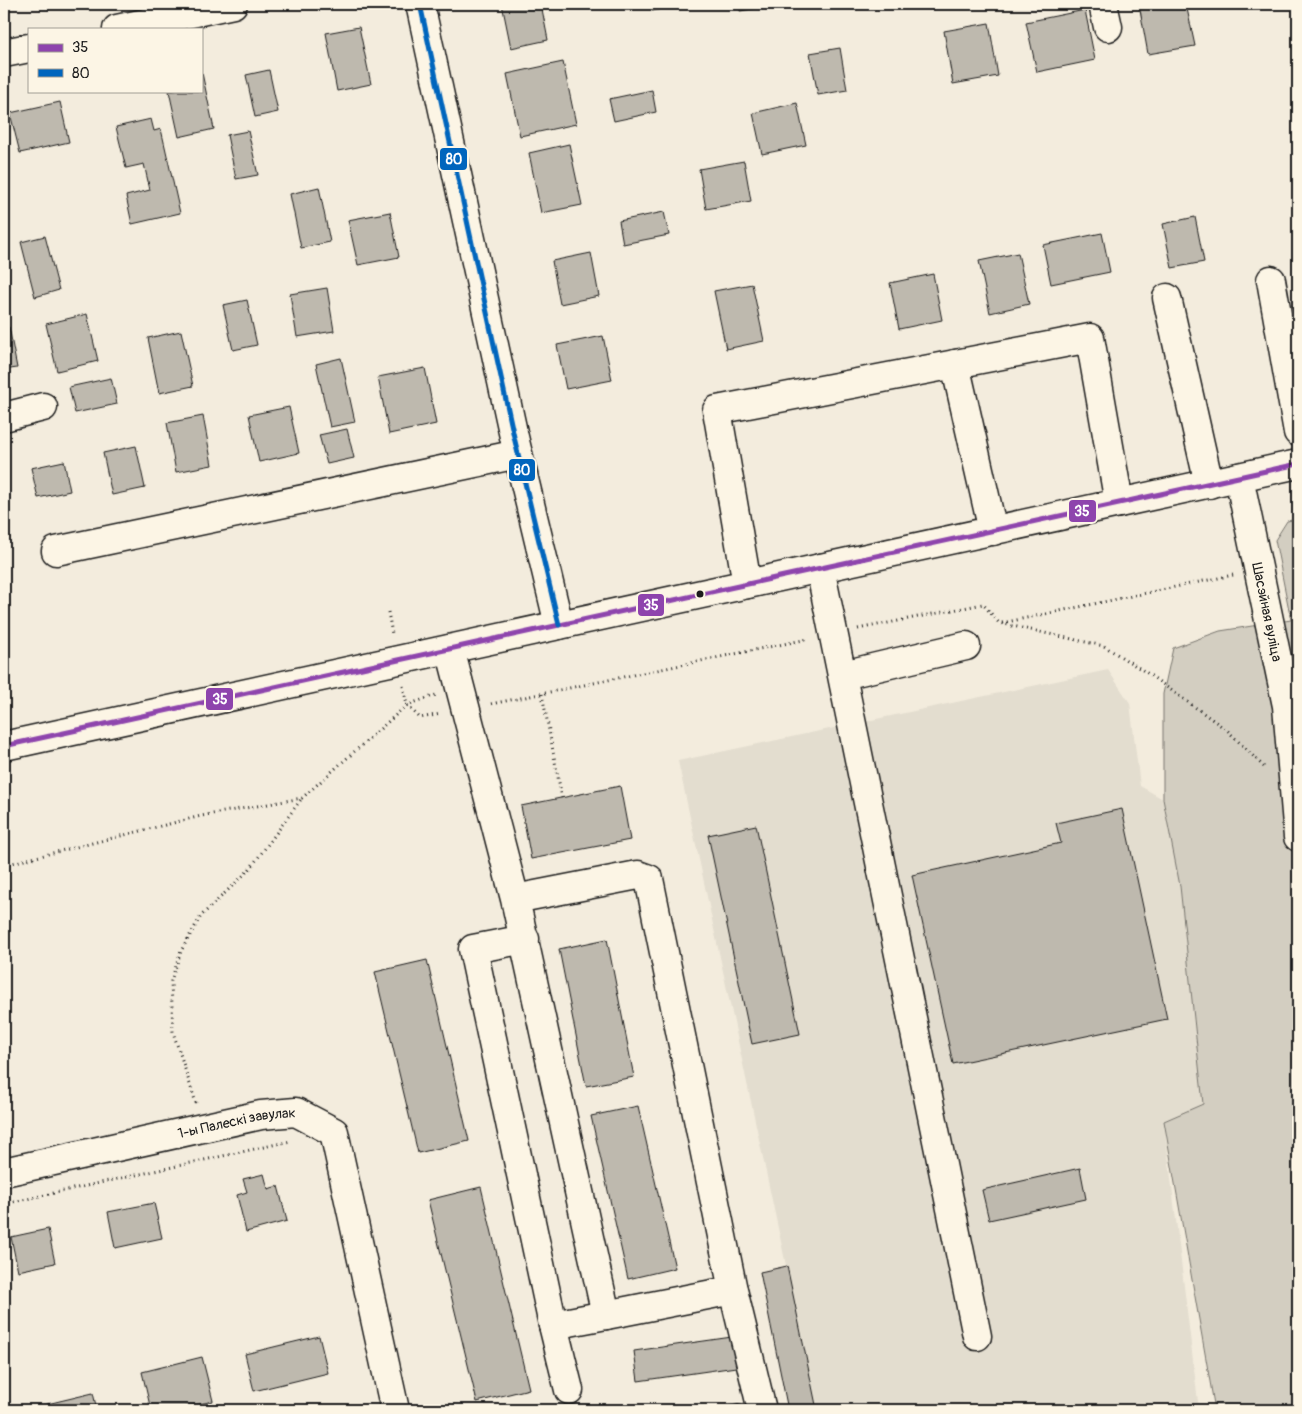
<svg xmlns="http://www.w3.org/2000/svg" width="1302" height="1414" font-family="Pangolin,sans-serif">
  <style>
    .built { fill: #e3ddcf }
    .green { fill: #d3cec1; stroke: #78756e }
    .building { fill: #beb9ae; stroke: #1c1c1c }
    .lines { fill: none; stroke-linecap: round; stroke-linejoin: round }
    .minor-casing { stroke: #1c1c1c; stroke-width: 31 }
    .major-casing { stroke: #1c1c1c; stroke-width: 31 }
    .path { stroke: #1c1c1c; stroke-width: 3; stroke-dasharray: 1 4; stroke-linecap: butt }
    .minor { stroke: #fcf5e5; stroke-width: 28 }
    .major { stroke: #fcf5e5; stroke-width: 28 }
    .bus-1-casing { stroke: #fcf5e5; stroke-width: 9 }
    .bus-2-casing { stroke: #fcf5e5; stroke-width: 9 }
    .bus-1 { stroke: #8e44ad; stroke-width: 5 }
    .bus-2 { stroke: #0065bd; stroke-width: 5 }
    .bus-dot { fill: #1c1c1c; stroke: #fcf5e5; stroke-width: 2 }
    .labels { text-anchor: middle; stroke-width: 4; stroke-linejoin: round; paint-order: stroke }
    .street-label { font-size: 14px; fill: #1c1c1c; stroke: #fcf5e5 }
    .line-badge { stroke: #fcf5e5; stroke-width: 2 }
    .badge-label { font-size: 14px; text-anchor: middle; font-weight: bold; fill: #fff }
  </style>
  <rect width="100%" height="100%" fill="#f3ecdd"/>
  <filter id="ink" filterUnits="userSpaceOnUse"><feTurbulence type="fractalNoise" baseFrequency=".02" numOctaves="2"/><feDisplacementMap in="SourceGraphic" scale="10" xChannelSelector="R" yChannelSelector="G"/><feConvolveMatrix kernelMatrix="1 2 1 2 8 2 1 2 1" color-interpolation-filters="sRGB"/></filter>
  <g filter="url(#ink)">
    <path class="built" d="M1108 670 1130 703 1140 786 1163 799 1180 886 1203 1105 1164 1121 1199 1410H817L678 761Z"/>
    <path class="green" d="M1298 519V1410H1215L1164 1121 1203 1104 1180 886 1163 799V694L1173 648 1220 631 1291 620 1275 540 1287 521Z"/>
    <path class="building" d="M502 4H541L548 40 511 48Z
      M651 4H688L652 11Z
      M739 4H769L770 6 740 11Z
      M1139 4H1186L1195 46 1148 54Z
      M1085 10 1095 60 1037 72 1026 22Z
      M989 23 998 76 953 84 944 31Z
      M359 27 371 84 337 91 326 33Z
      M840 48 847 90 818 95 810 53Z
      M563 62 576 124 520 136 507 74Z
      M269 70 278 112 255 117 246 75Z
      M202 73 214 129 179 137 169 91H201Z
      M652 90 656 112 614 121 609 99Z
      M60 102 69 142 20 153 10 113Z
      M797 103 806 145 762 154 753 113Z
      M151 119 154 131 161 129 180 213 132 224 126 196 150 190 144 164 126 168 116 127Z
      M248 131 258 175 236 179 227 135Z
      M569 144 582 205 541 213 529 153Z
      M744 161 751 201 706 209 699 169Z
      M319 187 330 242 301 248 290 194Z
      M390 212 399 257 358 265 348 220Z
      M664 212 669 235 623 244 619 221Z
      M1195 217 1204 262 1172 268 1163 224Z
      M1102 233 1110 272 1051 284 1043 245Z
      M45 236 59 290 35 297 21 242Z
      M591 253 599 296 560 304 552 261Z
      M1018 253 1029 304 990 313 979 261Z
      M933 274 942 320 899 329 890 283Z
      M752 284 764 341 726 349 714 291Z
      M327 288 334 331 297 337 290 294Z
      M247 300 257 345 233 350 223 305Z
      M87 314 98 361 57 371 46 324Z
      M9 327 17 368 4 370V328Z
      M181 331 193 386 159 393 148 338Z
      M603 336 612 380 566 389 557 345Z
      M341 358 355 422 330 427 316 364Z
      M425 368 436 424 389 434 378 377Z
      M111 378 117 404 75 413 69 387Z
      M289 407 299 453 259 462 249 415Z
      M203 416 212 465 176 472 167 423Z
      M347 429 354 458 327 464 319 435Z
      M136 446 145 488 112 495 103 453Z
      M64 461 70 491 38 498 31 468Z
      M620 786 630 840 531 859 521 806Z
      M1122 809 1167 1019 953 1064 912 875 1061 843 1056 823Z
      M756 825 800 1034 752 1044 708 835Z
      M607 939 634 1077 586 1086 559 949Z
      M427 960 469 1141 418 1153 375 972Z
      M638 1106 675 1268 628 1279 591 1116Z
      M1080 1168 1086 1199 989 1220 982 1190Z
      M264 1174 268 1189 278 1186 287 1221 246 1232 237 1195 247 1192 243 1179Z
      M481 1187 529 1389 477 1402 428 1200Z
      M154 1203 162 1238 115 1248 108 1212Z
      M48 1229 55 1263 18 1271 11 1237Z
      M787 1266 817 1410H788L760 1272Z
      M319 1336 328 1373 254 1391 245 1354Z
      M739 1336 743 1366 638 1381 634 1351Z
      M202 1357 213 1401 174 1410H151L142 1372Z
      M93 1393 97 1410H45L43 1405Z
      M750 1402 752 1410H712Z"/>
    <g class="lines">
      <g class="minor-casing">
        <g id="minor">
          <path d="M420 4 514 437 559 625"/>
          <path d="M1103 4 1108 27"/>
          <path d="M117 29 233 4"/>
          <path d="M4 53 29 48"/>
          <path d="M1271 280 1298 432"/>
          <path d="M1167 298 1209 484"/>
          <path d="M955 364 993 531"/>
          <path d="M4 417 43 407"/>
          <path id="s1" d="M1239 477 1287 706 1298 837"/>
          <path d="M56 551 518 454"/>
          <path d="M820 568 977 1336"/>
          <path d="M747 584 717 410 1090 338 1119 503"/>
          <path d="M450 649 515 899 638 875 649 879 733 1290 606 1315 515 899"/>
          <path d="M843 675 966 646"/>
          <path d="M525 939 473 949 553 1325 606 1315"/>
          <path id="s2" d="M4 1172 261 1115 296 1112 334 1132 395 1410"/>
          <path d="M733 1290 762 1410"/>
          <path d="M553 1325 569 1390"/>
        </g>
      </g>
      <g class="major-casing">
        <path id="major" d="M4 746 1298 464"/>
      </g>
      <path class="path" d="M388 612 392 634
        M1002 623 1233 575
        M858 629 983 604 999 623 1104 646 1147 673 1227 730 1264 767
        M403 686 407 705 420 718 441 714
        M542 694 562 798
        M491 704 808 639
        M4 865 201 816 302 798 407 705 436 695
        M196 1103 173 1032 171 981 181 951 201 916 249 870 302 798
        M4 1204 291 1141"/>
      <use href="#minor" class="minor"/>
      <use href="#major" class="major"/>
      <g class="bus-1-casing">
        <path id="bus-1" d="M4 746 1298 464"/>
      </g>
      <g class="bus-2-casing">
        <path id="bus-2" d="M420 4 514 437 559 625"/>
      </g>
      <use href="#bus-1" class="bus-1"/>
      <use href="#bus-2" class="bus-2"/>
    </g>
  </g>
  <circle class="bus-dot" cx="700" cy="594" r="4.5"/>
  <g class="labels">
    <g class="street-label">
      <text dy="5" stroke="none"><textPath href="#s1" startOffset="138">Шасэйная вуліца</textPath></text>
      <text dy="5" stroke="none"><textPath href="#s2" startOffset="238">1-ы Палескі завулак</textPath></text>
    </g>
  </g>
  <g class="line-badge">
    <rect x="439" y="147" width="29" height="24" rx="5" fill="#0065bd"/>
    <rect x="508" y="458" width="28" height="24" rx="5" fill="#0065bd"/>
    <rect x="1068" y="499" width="29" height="24" rx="5" fill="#8e44ad"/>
    <rect x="637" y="593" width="28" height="24" rx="5" fill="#8e44ad"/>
    <rect x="205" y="687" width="29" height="24" rx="5" fill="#8e44ad"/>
  </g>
  <g class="badge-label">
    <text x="454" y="164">80</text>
    <text x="522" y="475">80</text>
    <text x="1082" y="516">35</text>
    <text x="651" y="610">35</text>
    <text x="220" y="704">35</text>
  </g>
  <rect width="1302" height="1414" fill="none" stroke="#fcf5e5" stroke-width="20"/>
  <rect x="10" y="10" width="1282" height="1394" fill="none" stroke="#1c1c1c" stroke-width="2" filter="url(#ink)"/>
  <rect x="28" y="28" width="175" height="65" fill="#fcf5e5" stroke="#a29e95"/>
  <rect x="38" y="44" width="25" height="8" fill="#8e44ad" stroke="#a29e95"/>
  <text x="72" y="52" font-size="15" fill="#1c1c1c">35</text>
  <rect x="38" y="69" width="25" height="8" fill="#0065bd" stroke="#a29e95"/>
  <text x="72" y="78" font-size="15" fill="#1c1c1c">80</text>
</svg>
